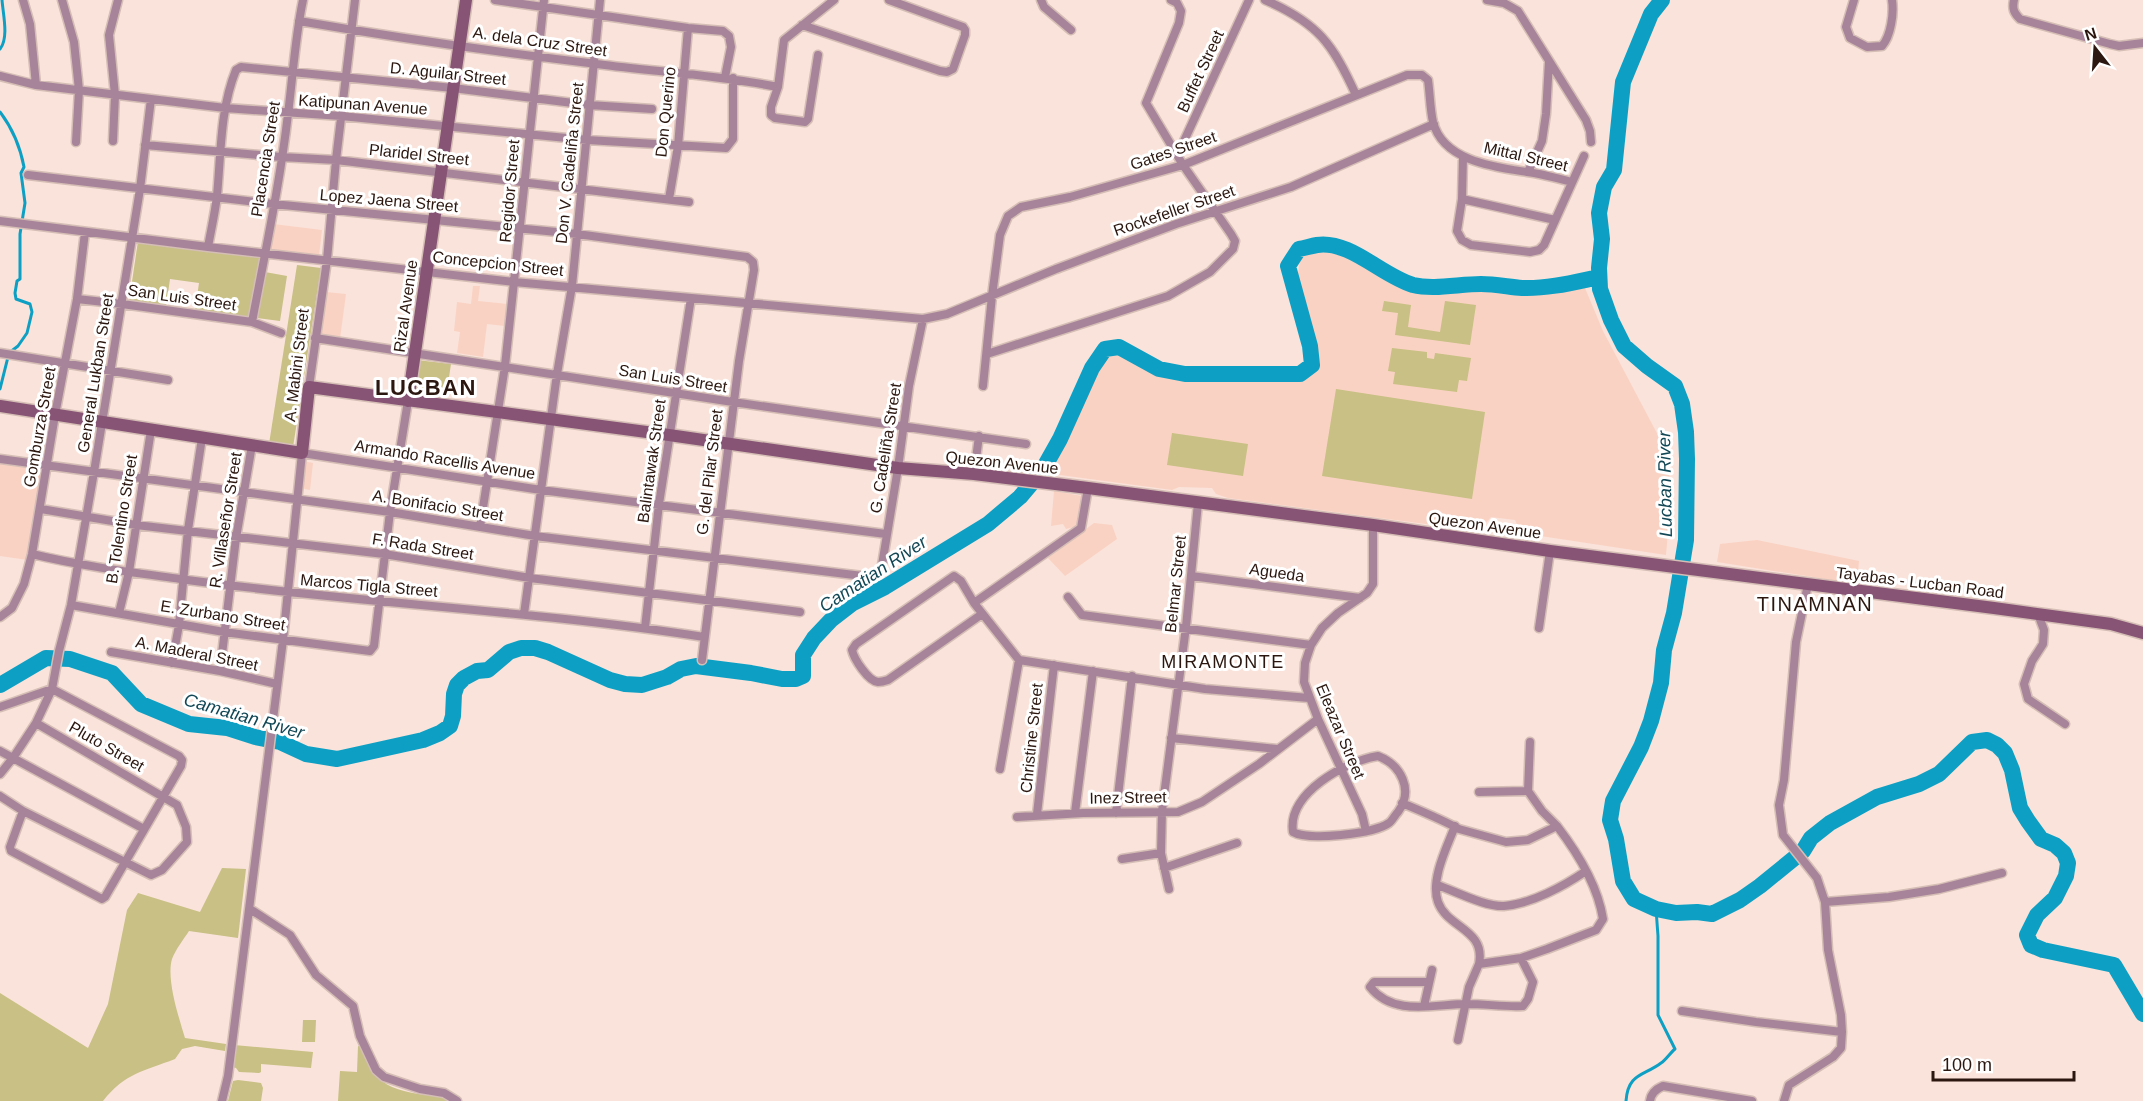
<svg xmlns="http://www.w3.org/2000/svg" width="2143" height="1101" font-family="Arial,sans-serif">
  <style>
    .built { fill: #fad2c3 }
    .green { fill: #c8c084 }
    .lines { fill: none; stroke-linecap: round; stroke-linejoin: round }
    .stream { stroke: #0da0c4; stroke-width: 3 }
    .river { stroke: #0da0c4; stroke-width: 16 }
    .street-casing { stroke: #d5beb5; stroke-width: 11 }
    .secondary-casing { stroke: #d5beb5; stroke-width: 15 }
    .street { stroke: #a8849a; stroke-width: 8 }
    .secondary { stroke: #875475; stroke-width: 12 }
    .labels { text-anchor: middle; stroke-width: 6; stroke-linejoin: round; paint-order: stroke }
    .street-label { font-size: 16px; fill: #2b170f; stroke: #fff }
    .water-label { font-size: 18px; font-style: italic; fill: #124756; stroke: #fff }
    .neighbourhood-label { font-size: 18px; letter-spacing: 1.5px; fill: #2b170f; stroke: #fff }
    .quarter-label { font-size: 20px; letter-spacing: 1.5px; fill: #2b170f; stroke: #fff }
    .district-label { font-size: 22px; font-weight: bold; letter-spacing: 1.5px; fill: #2b170f; stroke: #fff }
  </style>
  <rect width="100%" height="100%" fill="#fae3da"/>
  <path class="built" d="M273 224 322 230 319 256 269 250Z
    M1318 248 1343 252 1397 283 1422 289 1533 292 1585 288 1603 331 1669 456 1670 508 1666 555 1521 533 1515 520 1491 517 1479 531 1228 498 1216 494 1212 488 1179 487 1172 490 1045 473 1107 352 1118 350 1157 370 1185 375 1235 378 1301 376 1313 367 1312 347 1298 274 1301 253 1309 249Z
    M473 286H480L478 301 508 304 505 326 487 324 483 357 457 353 460 332 454 331 457 302 471 304Z
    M326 292 346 294 340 339 320 336Z
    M303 461 313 463 310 490 300 488Z
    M0 463 45 470 28 560 0 556Z
    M1054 491 1082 496 1078 526 1066 529 1063 524 1051 526Z
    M1094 523 1112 525 1117 539 1065 576 1048 558Z
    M1757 540 1859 561 1857 584 1717 562 1720 544Z"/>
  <path class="green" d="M138 241 261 256 249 319 195 311 199 283 170 279 166 307 129 302Z
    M297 265 321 268 293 447 269 444Z
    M265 272 287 276 280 321 257 318Z
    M1384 301 1411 305 1408 327 1440 332 1445 301 1476 305 1470 345 1395 335 1398 313 1382 311Z
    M1392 348 1427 352V358L1434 359 1435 353 1471 358 1467 381 1459 380 1457 392 1393 384 1395 372 1388 371Z
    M417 360 451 364 446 397 412 392Z
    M1336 389 1485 412 1472 499 1322 476Z
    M1172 433 1248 444 1243 476 1167 465Z
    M222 868 246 869 238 938 189 931C183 940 176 949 172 959 166 979 179 1018 185 1038L226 1044 225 1051 195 1046 182 1049 175 1059C144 1071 125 1073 103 1101H0V993L88 1048 108 1004 127 910 138 893 200 912Z
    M303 1020H316L315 1042H302Z
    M234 1045 313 1052 311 1068 261 1064V1072L259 1073 239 1072 236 1068 232 1067Z
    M358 1046 362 1047C374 1092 403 1092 444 1097L450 1101H338L340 1071 357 1072Z
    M238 1080 261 1083 263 1088 261 1101H228L233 1081Z"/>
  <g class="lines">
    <path class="stream" d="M0 49C9 38 3 14 2 0
      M0 112C13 129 20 146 24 167L21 173 25 203 20 234V279L17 281 15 293 16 299 30 304 32 312 27 333 18 346 9 353 0 389
      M1626 1101C1628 1073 1644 1076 1661 1063 1666 1060 1670 1053 1675 1049L1658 1015V936L1656 909"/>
    <path class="river" d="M1662 0 1651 14 1623 82 1614 170 1604 187 1599 213 1602 239 1599 268 1600 289 1611 320 1624 346 1647 366 1675 386 1682 404 1686 432 1687 459 1686 540 1674 613 1664 650 1661 683 1651 721 1641 747 1613 801 1610 820 1616 839 1623 881 1634 899 1656 909 1676 913 1697 912 1712 914 1740 900 1760 886 1803 851 1811 838 1830 823 1877 797 1919 784 1939 774 1972 742 1987 740 1997 745 2005 753 2012 770 2020 808 2028 821 2041 839 2055 845 2064 853 2068 863 2066 876 2055 898 2037 915 2027 935 2031 945 2043 950 2114 965 2143 1014
      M0 685 46 658 70 659 112 673 141 704 189 724 227 728 255 737 280 742 306 754 337 759 423 740 440 733 450 726 453 716 454 694 457 685 464 678 477 671 488 670 509 652 521 648H535L548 652 610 680 625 684 642 685 667 677 681 669 696 666 751 673 782 679H796L803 676V655L814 638 831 620 853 603 885 587 988 524 1020 497 1042 471 1060 439 1092 368 1105 349 1119 347 1159 369 1185 374H1300L1312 365 1310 346 1288 266 1299 249C1305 248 1311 246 1317 245 1350 240 1382 276 1413 285 1434 290 1459 284 1481 284 1495 284 1509 287 1522 288 1548 289 1575 282 1599 277"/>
    <g class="street-casing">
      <path id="street" d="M23 0 30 24 36 85
        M62 0 74 42 79 90 76 142
        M495 0 688 28 723 31 729 36 731 47 725 77
        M1041 0 1044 7 1071 30
        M1265 0C1318 23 1333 44 1356 95
        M1487 0 1504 3 1518 11 1586 120 1590 131 1591 142
        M1854 0 1846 27 1850 38 1867 47 1882 46C1891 36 1894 13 1892 0
        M2014 0C2012 9 2014 13 2020 19L2110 44 2119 46 2143 43
        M299 21C398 38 497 52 597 64 657 72 718 75 778 87
        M802 25 940 71 947 72 953 69 965 35V30L963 27 889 0
        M818 55 808 119 805 122 775 118 771 115V107L778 87 784 40 834 0
        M0 76 36 85 225 108 341 116 587 140 726 148 733 139V78
        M113 141 115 95 109 35 118 0
        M145 145 281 157 336 160 689 202
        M1178 154 1249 0
        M1463 157 1462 199 1457 231 1462 240 1471 245 1530 252 1539 250 1544 245 1584 156
        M1528 172 1542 141 1546 114 1549 61
        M28 175 273 204 577 234 747 257 753 262 754 270 739 361 702 660
        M669 199 678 146 688 28
        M1462 199 1555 220
        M0 221 208 247 514 282 923 319 947 314 1056 269 1176 224 1291 187 1434 124
        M208 247C211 230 215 213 217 196 221 154 220 109 236 70L241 67 453 88 589 105 652 109
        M77 299 122 304 252 322 281 333
        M252 322C265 253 280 183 288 114 293 75 295 38 303 0
        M315 338 733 402 1026 444
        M0 353 168 380
        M987 354 1168 296 1210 272 1233 249 1235 241 1231 234 1183 165 1146 103 1179 23 1181 11 1177 3 1171 0
        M983 386 992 296 1000 235 1008 216 1021 207 1070 197 1183 165 1407 75H1422L1428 80C1430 94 1430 109 1433 122 1443 161 1494 167 1527 172 1542 174 1557 178 1572 182
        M309 387 327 260 336 160 355 0
        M0 459 390 512 535 536 871 577 881 571 898 468 909 386 923 319
        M974 474 979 436
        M41 509 136 525 384 554 530 578 800 612
        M480 527 505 366 544 0
        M32 554C81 566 130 572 180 579 354 603 530 610 704 637
        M1191 576 1360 598
        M1068 597 1082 615 1311 645
        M974 603 1081 528 1088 488
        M71 605 224 632 370 651 374 646 390 512 408 401
        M119 613 129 572 151 430
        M524 614 557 374 572 286 600 0
        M982 614 888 680C885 681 881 682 878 682 868 681 854 659 852 650L856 644 954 576 961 581 974 603 1019 660 1205 689 1309 698
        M2038 614 2044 630 2043 644 2032 661 2024 684 2028 699 2065 724
        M0 617 12 608 24 584 32 554 55 415 77 299 85 232
        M645 628 659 504 691 298
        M1539 628 1550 551
        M111 652 220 671 277 684
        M172 663 179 625 188 530 202 438
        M220 671 236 538 252 445
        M0 707 52 689 179 756 182 760 181 766 105 897 102 899 11 851 10 847 23 811
        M1171 738 1277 749
        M1530 742 1528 791 1542 811 1557 826
        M0 751 144 829
        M1378 756C1401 765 1414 790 1398 812 1395 815 1392 821 1389 823 1374 834 1308 841 1293 832 1287 793 1346 761 1378 756Z
        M1000 769 1019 660
        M0 774 13 758 36 723 52 689 59 651 71 605 94 472 140 189 151 99
        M1479 792 1528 791
        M0 796 23 811 151 875 162 870 187 842 186 827 177 805 36 723
        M1402 803C1421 811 1441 819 1459 829L1506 842 1528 840 1557 826C1577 852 1598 887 1603 919L1596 930 1547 949 1521 958 1479 964C1486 929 1447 928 1438 902 1430 880 1447 847 1455 826
        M1075 813 1093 671
        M1116 813 1132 676
        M1037 814 1054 665
        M1017 817 1083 813 1178 812 1202 802 1259 764 1318 719
        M1366 831 1362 814 1318 719 1304 682 1305 663 1311 645 1322 628 1338 613 1367 593 1373 584V525
        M1122 859 1161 853
        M1164 868 1237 843
        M1437 885C1455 891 1485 907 1504 906 1531 904 1564 886 1586 871
        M1169 889 1161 853 1162 811 1186 627 1198 503
        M1825 902 1889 897 1939 889 2002 873
        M250 909 290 935 316 975 353 1006 360 1036 376 1070 384 1077 420 1089 444 1093 457 1101
        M1429 982H1374L1370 987C1394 1017 1434 1004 1467 1004 1486 1004 1505 1007 1523 1006L1528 999 1533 982 1521 958
        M1424 1006 1432 970
        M1682 1011 1756 1022 1842 1032 1841 1015 1828 950 1825 902 1817 878 1783 835 1779 805 1784 780 1796 642 1808 584
        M1458 1040 1469 987 1479 964
        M222 1101 228 1076 283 640 302 453 541 490 886 534
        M1650 1101C1651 1093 1656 1089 1663 1086L1752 1101
        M1784 1101 1789 1085 1833 1057 1841 1048 1842 1032"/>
    </g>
    <g class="secondary-casing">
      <path id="secondary" d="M408 401 466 0
        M0 406 302 453 309 387 669 435 898 468 974 474 1088 488 1373 525 1550 551 1994 608 2111 624 2143 633"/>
    </g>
    <use href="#street" class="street"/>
    <use href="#secondary" class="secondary"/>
  </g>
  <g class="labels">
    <g class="street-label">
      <text transform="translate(540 41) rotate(8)" y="6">A. dela Cruz Street</text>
      <text transform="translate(1200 71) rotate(-65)" y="6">Buffet Street</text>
      <text transform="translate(448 73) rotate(6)" y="6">D. Aguilar Street</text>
      <text transform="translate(363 104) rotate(4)" y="6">Katipunan Avenue</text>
      <text transform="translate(665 112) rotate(-84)" y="6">Don Querino</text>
      <text transform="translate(1173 150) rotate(-19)" y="6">Gates Street</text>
      <text transform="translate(419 154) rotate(6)" y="6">Plaridel Street</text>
      <text transform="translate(1526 156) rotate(13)" y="6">Mittal Street</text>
      <text transform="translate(265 159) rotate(-81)" y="6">Placencia Street</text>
      <text transform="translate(569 163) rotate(-84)" y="6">Don V. Cadeliña Street</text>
      <text transform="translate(509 191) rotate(-85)" y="6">Regidor Street</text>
      <text transform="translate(389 200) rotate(5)" y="6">Lopez Jaena Street</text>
      <text transform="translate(1174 210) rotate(-19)" y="6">Rockefeller Street</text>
      <text transform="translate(498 263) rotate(6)" y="6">Concepcion Street</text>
      <text transform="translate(182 297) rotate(8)" y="6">San Luis Street</text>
      <text transform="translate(405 306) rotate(-82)" y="6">Rizal Avenue</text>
      <text transform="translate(296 365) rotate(-83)" y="6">A. Mabini Street</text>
      <text transform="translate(95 373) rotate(-81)" y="6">General Lukban Street</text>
      <text transform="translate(673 378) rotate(9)" y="6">San Luis Street</text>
      <text transform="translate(39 427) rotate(-80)" y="6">Gomburza Street</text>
      <text transform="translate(885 448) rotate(-81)" y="6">G. Cadeliña Street</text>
      <text transform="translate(445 459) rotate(9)" y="6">Armando Racellis Avenue</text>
      <text transform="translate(651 461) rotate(-82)" y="6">Balintawak Street</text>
      <text transform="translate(1002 462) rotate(6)" y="6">Quezon Avenue</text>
      <text transform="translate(709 472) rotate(-83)" y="6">G. del Pilar Street</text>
      <text transform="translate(438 505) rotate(9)" y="6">A. Bonifacio Street</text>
      <text transform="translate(121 519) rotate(-81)" y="6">B. Tolentino Street</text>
      <text transform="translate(225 520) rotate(-81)" y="6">R. Villaseñor Street</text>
      <text transform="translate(1485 525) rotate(8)" y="6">Quezon Avenue</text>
      <text transform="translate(423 546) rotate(9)" y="6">F. Rada Street</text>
      <text transform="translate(1277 572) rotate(8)" y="6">Agueda</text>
      <text transform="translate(1920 582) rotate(7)" y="6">Tayabas - Lucban Road</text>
      <text transform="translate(1175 584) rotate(-84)" y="6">Belmar Street</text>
      <text transform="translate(369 585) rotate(5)" y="6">Marcos Tigla Street</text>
      <text transform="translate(223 615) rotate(9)" y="6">E. Zurbano Street</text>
      <text transform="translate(197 653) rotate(11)" y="6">A. Maderal Street</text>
      <text transform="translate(1341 731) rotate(67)" y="6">Eleazar Street</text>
      <text transform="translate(1031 738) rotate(-84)" y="6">Christine Street</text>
      <text transform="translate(107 746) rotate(30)" y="6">Pluto Street</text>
      <text transform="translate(1128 797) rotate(-1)" y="6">Inez Street</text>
    </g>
    <g class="water-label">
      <text transform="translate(1665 484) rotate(-91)" y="6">Lucban River</text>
      <text transform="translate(873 574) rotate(-33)" y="6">Camatian River</text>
      <text transform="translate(244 716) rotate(16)" y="6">Camatian River</text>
    </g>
    <g class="neighbourhood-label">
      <text x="1223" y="668">MIRAMONTE</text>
    </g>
    <g class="quarter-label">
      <text x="1815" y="611">TINAMNAN</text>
    </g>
    <g class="district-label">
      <text x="426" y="395">LUCBAN</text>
    </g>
  </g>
  <g transform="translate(2095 48) rotate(343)" stroke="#ffffff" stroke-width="4.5" paint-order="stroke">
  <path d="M0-4.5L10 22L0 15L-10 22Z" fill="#2b170f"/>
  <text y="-9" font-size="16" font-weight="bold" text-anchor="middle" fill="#2b170f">N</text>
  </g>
  <path d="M1933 1071v9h141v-9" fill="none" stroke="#2b170f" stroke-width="3"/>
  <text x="1942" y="1071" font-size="18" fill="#2b170f" stroke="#ffffff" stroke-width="4.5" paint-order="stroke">100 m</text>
</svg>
